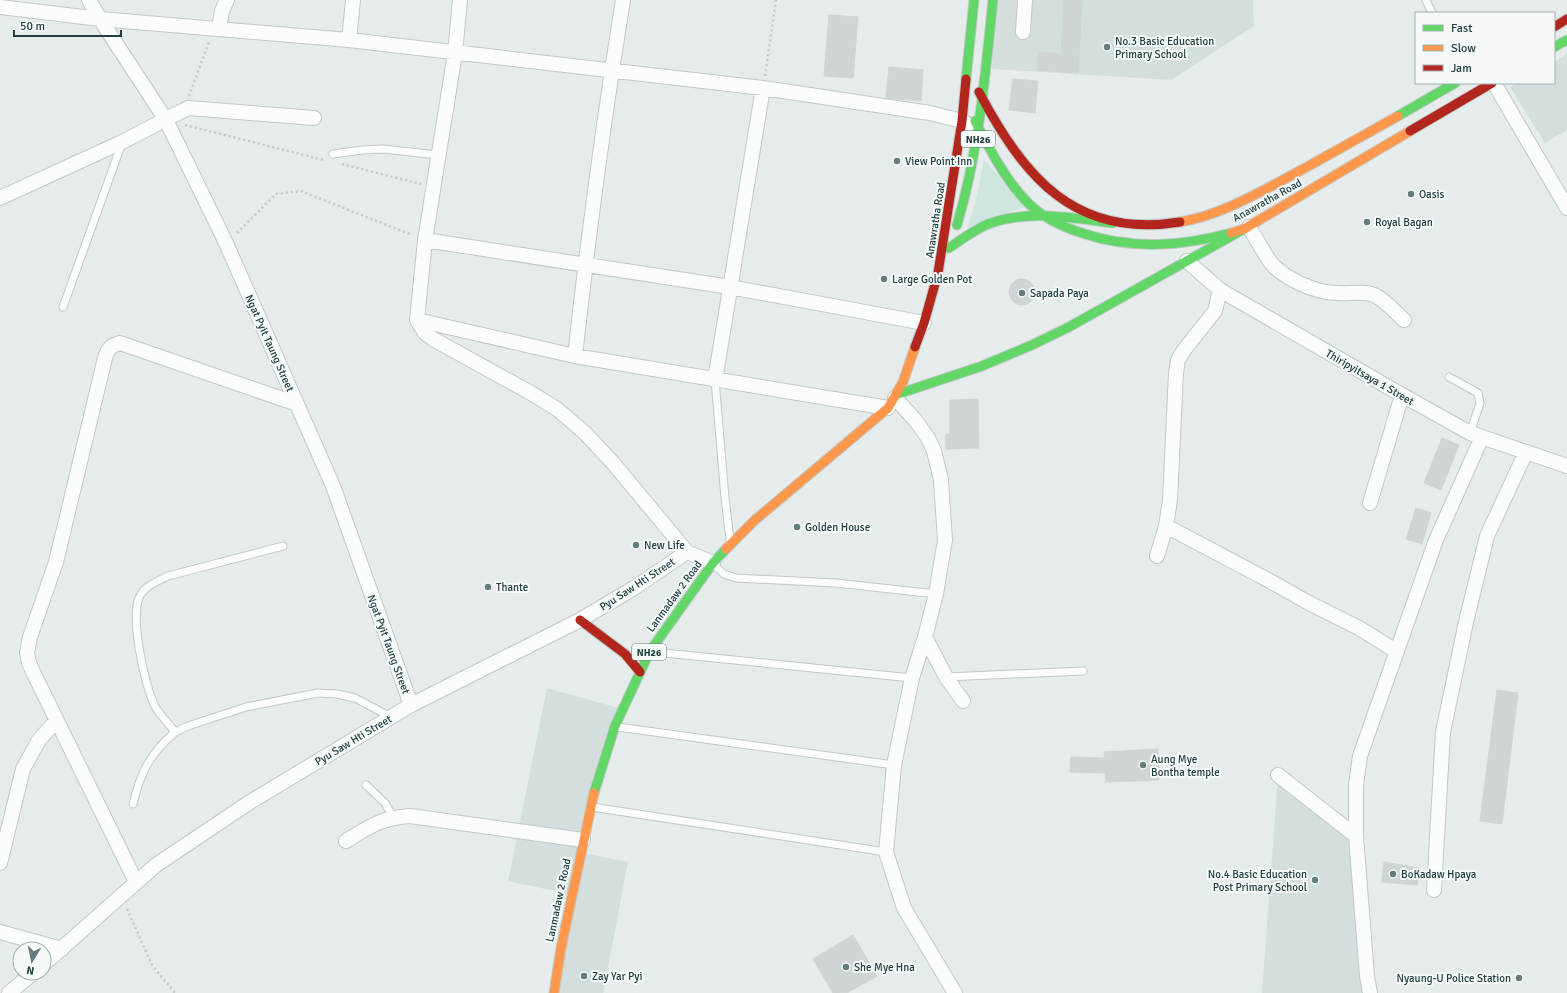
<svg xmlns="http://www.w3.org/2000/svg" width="1567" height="993" font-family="Signika,sans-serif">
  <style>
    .built { fill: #d3dede }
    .green { fill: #cee6dd }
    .building { fill: #ced5d4; stroke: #ced5d4 }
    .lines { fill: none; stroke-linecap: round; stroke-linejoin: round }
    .lane-casing { stroke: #c3c9c8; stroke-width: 9 }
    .street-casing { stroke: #c3c9c8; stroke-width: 16 }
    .fast-casing { stroke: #c1cac9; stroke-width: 11 }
    .slow-casing { stroke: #c1cac9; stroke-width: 11 }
    .jam-casing { stroke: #c1cac9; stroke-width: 11 }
    .path { stroke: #c2cbcb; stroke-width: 2.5; stroke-dasharray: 2 3; stroke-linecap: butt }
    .lane { stroke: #fbfcfc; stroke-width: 7 }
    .street { stroke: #fbfcfc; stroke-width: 14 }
    .fast { stroke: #63d668; stroke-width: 9 }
    .slow { stroke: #ff974d; stroke-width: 9 }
    .jam { stroke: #b3261e; stroke-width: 9 }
    .poi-dot { fill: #667d7d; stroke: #f5faf9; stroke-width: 1.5 }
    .labels { text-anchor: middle; stroke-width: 4; stroke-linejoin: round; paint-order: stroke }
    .shield { fill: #f5faf9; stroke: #617879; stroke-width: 1 }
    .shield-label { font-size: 10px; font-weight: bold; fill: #214142 }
    .poi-label { font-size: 11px; fill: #214142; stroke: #f5faf9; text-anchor: start }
    .street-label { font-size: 11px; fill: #214142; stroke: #f5faf9 }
  </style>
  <rect width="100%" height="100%" fill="#e6eceb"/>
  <path class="built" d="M995 0H1253L1254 26 1171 80 992 69Z
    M1567 54V130L1545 143 1510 87 1517 83H1554V62Z
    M547 688 622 709 578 852 628 862 603 993H551L569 894 508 881Z
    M1278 775 1356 836 1370 993H1262Z"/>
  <path class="green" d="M984 159 1025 207 967 227 975 205Z"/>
  <path class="building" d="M1064 0H1082L1078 73 1037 70 1038 52 1061 54Z
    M829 15 858 17 853 78 824 76Z
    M889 67 923 70 921 101 886 98Z
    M1013 79 1038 81 1035 113 1009 110Z
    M1009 292a13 13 0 1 1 26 0a13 13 0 1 1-26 0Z
    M978 399 979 448 946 449V434H950V400Z
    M1442 438 1459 445 1441 490 1424 483Z
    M1416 508 1431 513 1422 544 1406 539Z
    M1497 690 1518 693 1502 824 1480 821Z
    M1158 749 1159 780 1106 782 1105 773 1070 772 1071 757 1105 758 1104 752Z
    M1384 862 1419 868 1417 885 1382 882Z
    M853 935 877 976 847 993H833L813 959Z"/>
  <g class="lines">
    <g class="lane-casing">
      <path id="lane" d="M1426 0 1432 13
        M333 154 362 150 383 149 438 155
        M63 307 122 143
        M1449 377 1478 393 1480 403 1470 433
        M715 380 725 498 730 539
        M283 546 168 576C158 581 147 585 141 594 128 612 145 689 156 708 161 716 169 724 175 732L188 726 246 707 318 693 337 694 355 698 391 717
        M714 565 724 574 736 578 836 583 936 594
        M654 652 912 678
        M946 677 1083 671
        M618 727 894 765
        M366 785 385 803 393 817
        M133 804C141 771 150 754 175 732
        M592 807 886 852"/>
    </g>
    <g class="street-casing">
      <path id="street" d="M89 0 100 19 166 120 226 243 333 486 411 705
        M460 0 455 53 425 240 417 320 575 356 888 408
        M0 7 100 19 349 40 763 88 930 113 962 121 969 125
        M219 29 222 11 227 0
        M1023 32 1025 0
        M349 40 353 0
        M1494 83 1567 208
        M0 198 122 142 188 108 314 118
        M1249 227C1256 238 1263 252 1271 263 1285 279 1316 293 1337 293 1349 294 1365 290 1376 296 1386 301 1395 312 1404 320
        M425 240 730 287 924 323
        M1187 261 1220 290 1402 395 1470 433 1567 466
        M417 320 425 333 433 339 531 393 557 409 584 432 613 463 687 552 713 563
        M575 356C588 237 604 118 623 0
        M715 380 763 88
        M895 398 916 421 928 438 934 451 941 480 945 540 936 594 925 637 912 678 894 765 886 852 904 908 955 993
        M1370 503 1402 395
        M1166 526 1270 581 1309 603 1359 628 1396 651
        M1157 556 1166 526 1170 500 1176 373 1178 360 1184 350 1215 311 1220 290
        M925 637 946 677 963 701
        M1278 775 1356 836
        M346 841C370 826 381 818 410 816L583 840
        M0 863 23 769 39 740 56 721
        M136 882 34 674 29 663 27 653 30 637 56 562 105 358C108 349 110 346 120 343L297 404
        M1434 890 1443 732 1466 622 1487 536 1526 452
        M0 932 62 949
        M44 964 156 865 250 802 411 705 580 620 634 588 687 552
        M9 993 33 973
        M1370 993 1367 976 1356 836V785L1360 756 1436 540 1482 437"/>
    </g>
    <g class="fast-casing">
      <path id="fast" d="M1554 47 1567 40
        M966 79 974 0
        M1398 116 1455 83
        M975 121C990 150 1006 181 1029 204 1045 219 1065 228 1085 234 1134 250 1182 246 1231 233
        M957 225C979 151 985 76 993 0
        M949 248C962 239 974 230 988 224 1028 209 1073 218 1113 223
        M898 394 982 366 1032 345 1069 327 1244 229
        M594 793 615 726 650 651 713 563 726 549"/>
    </g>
    <g class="slow-casing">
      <path id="slow" d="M1180 222C1216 216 1249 198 1281 181 1320 160 1359 138 1398 116
        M1231 233 1244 229 1410 131
        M726 549 755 520 888 408 903 382 915 347
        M554 993 561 948 594 793"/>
    </g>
    <g class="jam-casing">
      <path id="jam" d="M1554 27 1567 19
        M979 92C1024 177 1075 239 1180 222
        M1410 131 1492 83
        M915 347 924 323 938 273 962 121 966 79
        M580 620 625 654 640 672"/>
    </g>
    <path class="path" d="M765 76 776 0
      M189 96 209 42
      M185 125 324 160
      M342 164 421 184
      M237 233 276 194 301 191 412 235
      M127 909 152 965 175 993"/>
    <use href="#lane" class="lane"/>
    <use href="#street" class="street"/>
    <use href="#fast" class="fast"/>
    <use href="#slow" class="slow"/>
    <use href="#jam" class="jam"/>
  </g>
  <g class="poi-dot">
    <circle cx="1107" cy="47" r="4"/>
    <circle cx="897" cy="161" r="4"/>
    <circle cx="1411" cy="194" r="4"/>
    <circle cx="1367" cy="222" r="4"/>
    <circle cx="884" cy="279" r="4"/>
    <circle cx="1022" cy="293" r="4"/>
    <circle cx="797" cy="527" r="4"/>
    <circle cx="636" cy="545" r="4"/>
    <circle cx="488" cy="587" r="4"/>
    <circle cx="1143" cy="765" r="4"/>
    <circle cx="1393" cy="874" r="4"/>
    <circle cx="1315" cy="880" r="4"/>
    <circle cx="846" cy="967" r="4"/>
    <circle cx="584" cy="976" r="4"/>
    <circle cx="1519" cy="978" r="4"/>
  </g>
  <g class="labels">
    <g class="shield">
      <rect x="961" y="131" width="34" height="16" rx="3"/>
      <rect x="632" y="644" width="34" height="16" rx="3"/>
    </g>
    <g class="shield-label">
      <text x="978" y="143">NH26</text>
      <text x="649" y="656">NH26</text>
    </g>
    <g class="poi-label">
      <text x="1115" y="45">No.3 Basic Education<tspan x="1115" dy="13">Primary School</tspan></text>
      <text x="905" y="165">View Point Inn</text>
      <text x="1419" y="198">Oasis</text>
      <text x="1375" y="226">Royal Bagan</text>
      <text x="892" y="283">Large Golden Pot</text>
      <text x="1030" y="297">Sapada Paya</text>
      <text x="805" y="531">Golden House</text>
      <text x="644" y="549">New Life</text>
      <text x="496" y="591">Thante</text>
      <text x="1151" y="763">Aung Mye<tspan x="1151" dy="13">Bontha temple</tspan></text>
      <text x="1307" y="878" text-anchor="end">No.4 Basic Education<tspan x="1307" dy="13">Post Primary School</tspan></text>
      <text x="1401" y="878">BoKadaw Hpaya</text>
      <text x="854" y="971">She Mye Hna</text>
      <text x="592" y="980">Zay Yar Pyi</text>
      <text x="1511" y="982" text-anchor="end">Nyaung-U Police Station</text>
    </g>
    <g class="street-label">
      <text transform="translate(1267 200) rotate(-29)" y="4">Anawratha Road</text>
      <text transform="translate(935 220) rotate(-81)" y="4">Anawratha Road</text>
      <text transform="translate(270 343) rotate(66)" y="4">Ngat Pyit Taung Street</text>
      <text transform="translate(1370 377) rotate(30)" y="4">Thiripyitsaya 1 Street</text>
      <text transform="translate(637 584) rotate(-33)" y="4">Pyu Saw Hti Street</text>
      <text transform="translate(674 596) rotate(-54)" y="4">Lanmadaw 2 Road</text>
      <text transform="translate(389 644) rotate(70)" y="4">Ngat Pyit Taung Street</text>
      <text transform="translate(353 740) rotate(-31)" y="4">Pyu Saw Hti Street</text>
      <text transform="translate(558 900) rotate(-78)" y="4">Lanmadaw 2 Road</text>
    </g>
  </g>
  <rect x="1415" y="12" width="140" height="72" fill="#f5faf9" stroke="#a0b0b0"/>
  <rect x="1423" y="25" width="20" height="6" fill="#63d668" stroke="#a0b0b0"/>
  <text x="1451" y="32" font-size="12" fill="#214142">Fast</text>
  <rect x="1423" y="45" width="20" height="6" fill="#ff974d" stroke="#a0b0b0"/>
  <text x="1451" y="52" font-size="12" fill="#214142">Slow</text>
  <rect x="1423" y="65" width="20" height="6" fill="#b3261e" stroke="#a0b0b0"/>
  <text x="1451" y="72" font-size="12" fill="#214142">Jam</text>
  <g transform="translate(32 961) rotate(190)"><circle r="19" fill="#f5faf9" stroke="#a0b0b0"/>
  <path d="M0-3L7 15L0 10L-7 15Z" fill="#667d7d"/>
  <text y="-6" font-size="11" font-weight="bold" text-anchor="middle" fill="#214142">N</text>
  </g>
  <path d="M14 30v6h107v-6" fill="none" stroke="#214142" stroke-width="2"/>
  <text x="20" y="30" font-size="12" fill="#214142" stroke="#f5faf9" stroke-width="3" paint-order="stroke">50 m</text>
</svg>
